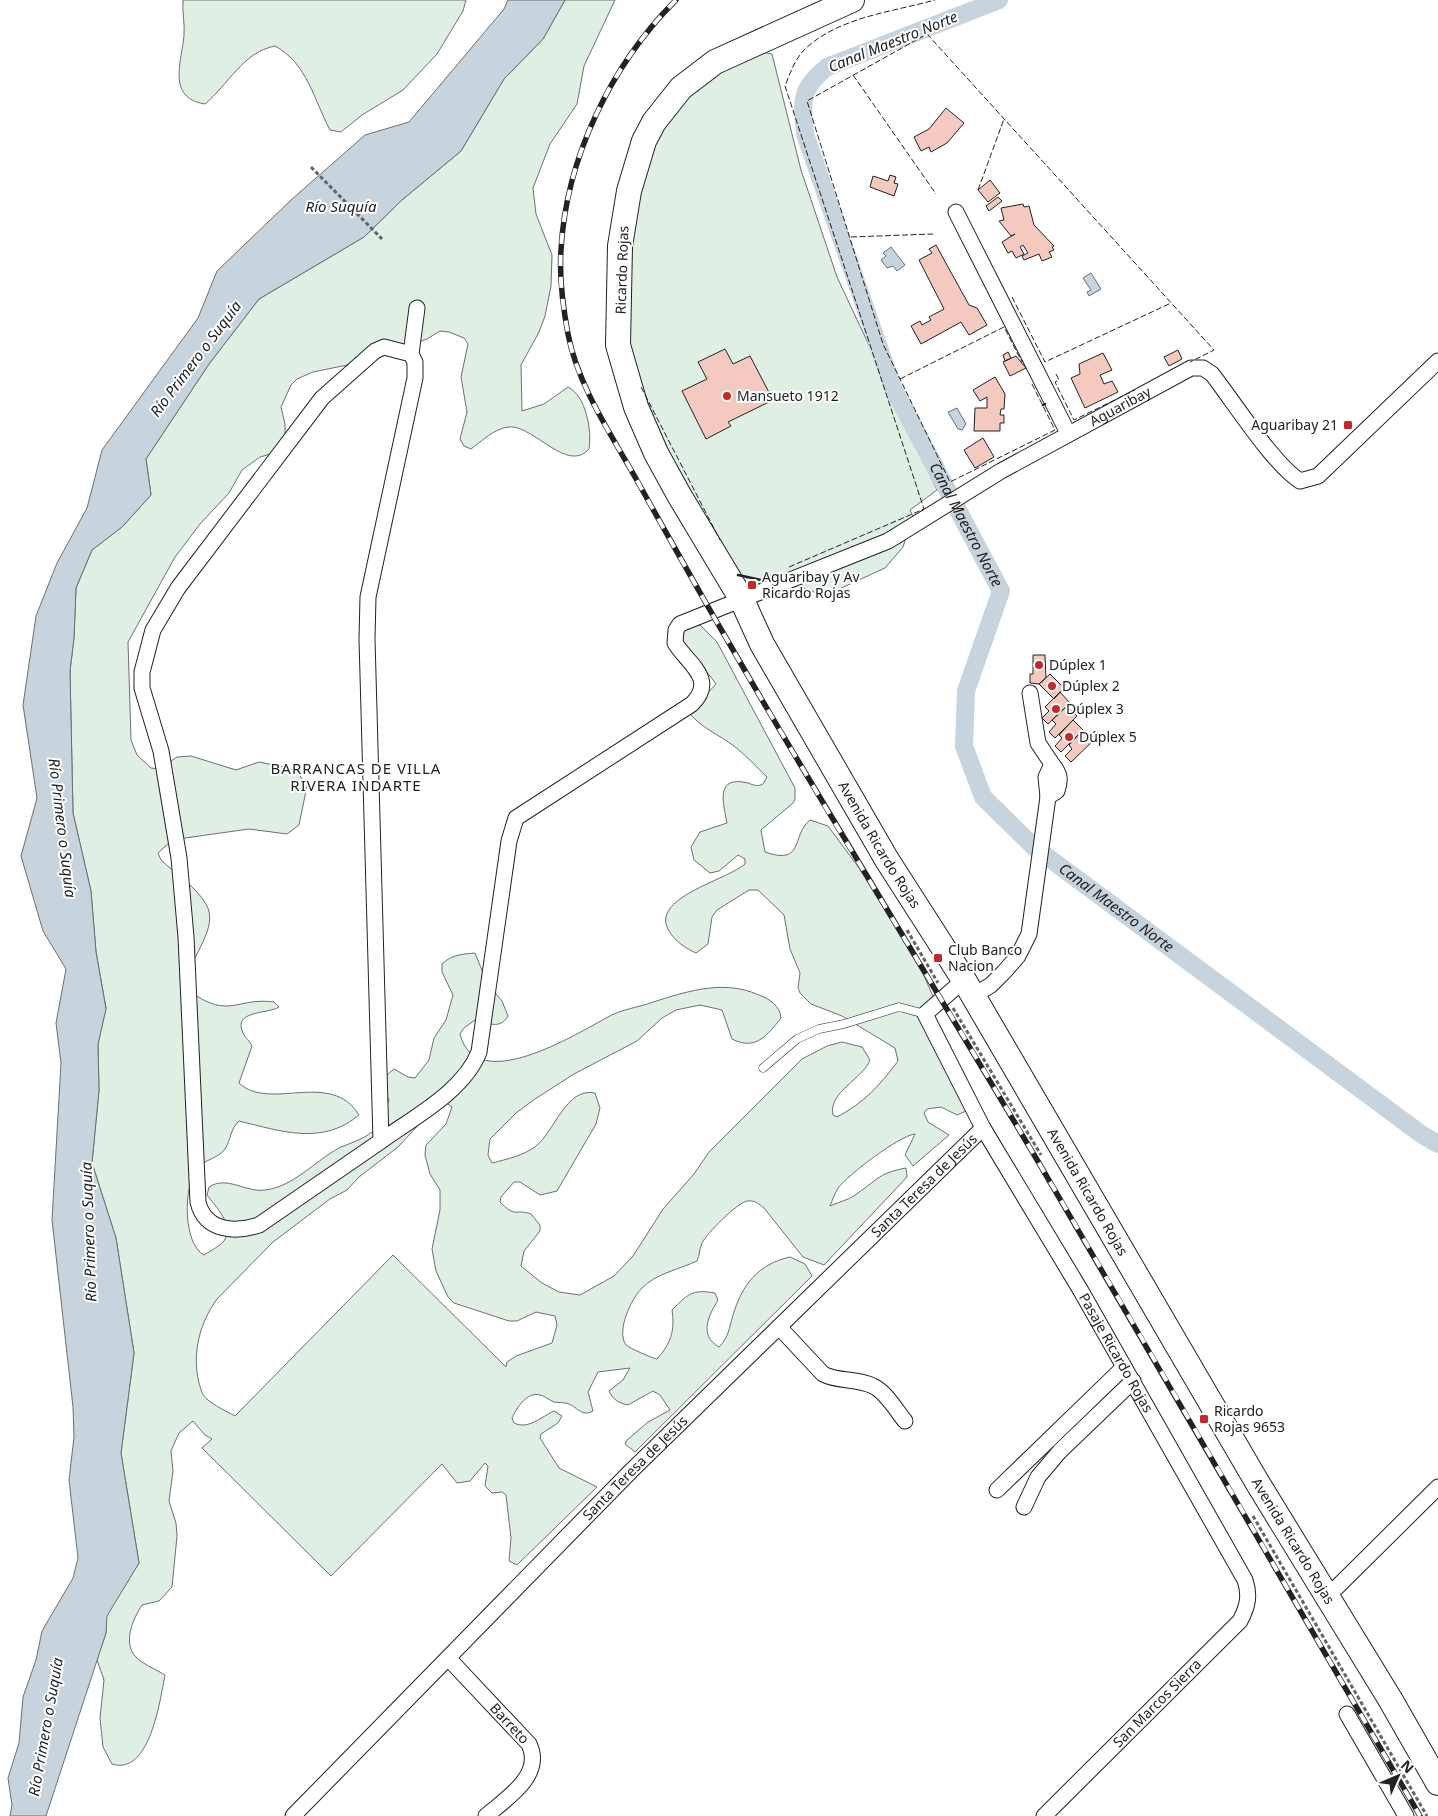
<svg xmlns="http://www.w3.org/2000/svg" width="1438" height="1816" font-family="'Noto Sans',sans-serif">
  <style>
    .green { fill: #e0efe3; stroke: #6f6f6f; fill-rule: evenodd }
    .water { fill: #c7d3dd; stroke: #6f6f6f }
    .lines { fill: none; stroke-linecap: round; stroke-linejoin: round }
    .canal { stroke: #c7d3dd; stroke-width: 18 }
    .building { fill: #f3c9c0; stroke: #222 }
    .service-casing { stroke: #222; stroke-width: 9 }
    .minor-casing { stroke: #222; stroke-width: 17 }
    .primary-casing { stroke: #222; stroke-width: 26 }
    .path { stroke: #646464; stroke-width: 3; stroke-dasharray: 4 2.5; stroke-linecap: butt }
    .service { stroke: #fff; stroke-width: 8 }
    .minor { stroke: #fff; stroke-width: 15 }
    .primary { stroke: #fff; stroke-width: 24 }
    .rail-casing { stroke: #222; stroke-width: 5.5 }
    .rail { stroke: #fff; stroke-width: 4; stroke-dasharray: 11; stroke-linecap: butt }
    .fence { stroke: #222; stroke-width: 1; stroke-dasharray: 6 2.5; stroke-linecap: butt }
    .wall { stroke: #222; stroke-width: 2.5 }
    .poi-dot { fill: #c62828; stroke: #fff; stroke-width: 2 }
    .labels { text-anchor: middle; stroke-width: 4; stroke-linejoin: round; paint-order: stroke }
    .street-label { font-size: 14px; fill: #222; stroke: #fff }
    .poi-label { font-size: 14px; fill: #222; stroke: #fff; text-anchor: start }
    .water-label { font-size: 15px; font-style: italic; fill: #222; stroke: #fff }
    .neighbourhood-label { font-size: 15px; letter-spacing: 1px; fill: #222; stroke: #fff }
  </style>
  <rect width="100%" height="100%" fill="#fff"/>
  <path class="green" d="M183 0H466L463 11 437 54 403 90 362 115 341 132 330 130C314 100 307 63 275 46 243 52 228 85 205 104 166 98 182 61 184 35 185 24 182 12 183 0Z
    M565 0H615L584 66 577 104 550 144 533 188 536 214 552 255 551 286 545 316 539 332 521 365 522 411 544 404 568 387C586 396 592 430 589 449 567 474 533 424 508 427 494 429 483 440 471 449L464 446 460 439 467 412 461 377 468 344 464 338 449 332 440 331 427 339 367 361 313 372 297 379 291 385 281 407 285 424V440L274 453 260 457 242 470 229 493 200 524 175 557 128 642 131 740 137 755 151 768 159 769 177 757 191 756 236 770 259 762 289 768 298 773 307 786 299 825 287 834 249 829 185 838 170 842 158 853 161 860C175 873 196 887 206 904 220 927 190 957 188 978 188 982 191 989 192 993 230 1019 237 997 274 1002L279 1007C269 1014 232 1010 243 1033 245 1038 250 1041 252 1046L239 1083C270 1112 331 1069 359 1115 322 1146 281 1131 239 1121 230 1129 231 1140 225 1149 218 1159 204 1159 197 1169 183 1186 183 1244 204 1255 210 1251 220 1246 224 1241 234 1224 216 1207 207 1195L209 1187C227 1175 246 1193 265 1190 293 1187 315 1161 339 1148 350 1143 368 1138 376 1128 382 1122 385 1108 389 1100 383 1086 381 1078 394 1069L408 1077 415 1078 429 1060 434 1038 446 1020 453 995 442 972V964C451 955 462 954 475 953L487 983 502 1001 508 1016C500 1030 488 1023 475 1020L464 1028 460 1034C476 1097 576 1034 608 1017 618 1011 633 1008 644 1005 682 993 721 978 759 995 770 999 780 1006 781 1018 767 1036 755 1051 732 1039L722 1010 700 1005 676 1010 662 1018 637 1041 574 1074 535 1099 516 1113 490 1139 488 1155 492 1163C507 1159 523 1156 536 1146 555 1131 566 1087 595 1093L600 1108 596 1124 557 1191 540 1195 520 1182H514L501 1197 500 1202C517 1219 514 1208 531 1214L540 1225V1231L524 1251 521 1266 542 1283 559 1292 580 1295 614 1276 633 1256 663 1209 694 1174 709 1152 802 1059 827 1046 842 1042 862 1047 870 1060C863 1079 828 1092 833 1115L837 1117C865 1102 879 1086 898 1061L895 1048 842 1016 811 1004 800 993 798 988 800 973 790 949 784 915 758 890H749L717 910 712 917 708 944 696 953C685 948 676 942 669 931 649 898 725 881 745 864V859L738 855 719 871 710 873 694 860 691 847 700 832 727 823C723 802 715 775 748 783 753 785 758 787 763 784L767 777C756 767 746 755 734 746 718 734 703 729 689 713L716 684C703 665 686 654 679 632L686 626 700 625 717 642 795 788V799L793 803 761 830 765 852C805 866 791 835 810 820L828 826 859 868 922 971 935 1001 922 1017 966 1111 957 1115 941 1107 927 1109 924 1113 928 1122 949 1135 913 1166 905 1155 915 1134C899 1136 849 1174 838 1188 835 1193 832 1201 830 1206 839 1202 851 1199 858 1193 879 1178 880 1173 906 1168L907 1177 824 1265 803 1257 764 1208C759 1204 755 1200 747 1201 737 1203 707 1233 702 1243 699 1249 700 1255 697 1261 680 1269 655 1274 642 1288 631 1299 616 1331 626 1345 629 1348 652 1358 657 1359 671 1343 675 1331 672 1310 688 1294 692 1289 715 1293L718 1300C709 1315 698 1335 719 1347 729 1337 729 1328 733 1315 742 1285 758 1264 790 1257L805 1264 812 1276 635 1452 625 1444 627 1440 648 1422 670 1410 660 1395 653 1391 628 1405C619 1403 613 1400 609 1391L623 1380 630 1368 598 1372 588 1392 593 1411C582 1417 578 1408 569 1404 564 1402 558 1403 554 1402 549 1400 545 1396 540 1395 527 1391 516 1409 512 1418L514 1423C528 1430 541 1417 554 1411L562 1416 558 1423 541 1434 540 1438 559 1468 597 1487 517 1565 509 1561 511 1538 506 1495 502 1492 492 1493 485 1486 488 1466 485 1463 470 1481 457 1483 442 1464 331 1576 202 1448 212 1439 205 1435 193 1421 179 1433 171 1451 173 1471 169 1501 176 1523 177 1536 172 1587 159 1601 142 1605C133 1619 121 1645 138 1659 145 1665 157 1670 165 1675 160 1700 150 1776 112 1764L103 1747 100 1718 104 1680 97 1660 106 1633V1616L139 1563 121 1453 134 1353 116 1238 92 1163 99 1090 98 1044 106 1008 96 952 91 891 73 813 70 671 74 638 76 588 92 550 122 527 151 495 146 459 209 364 259 299 364 237 402 200 461 151 504 79 543 39ZM445 1102 452 1107 446 1124 426 1145 425 1155 430 1174 440 1190V1210L432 1249 436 1271 448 1297 454 1303 509 1321H517L536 1312 555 1316 557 1325 552 1343 516 1356 507 1362 506 1367 393 1255 235 1416C226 1411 215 1406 208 1400 202 1396 201 1389 199 1383 192 1354 199 1324 217 1299L273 1242 330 1199 347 1190 359 1177 398 1147 437 1105Z
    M757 51 772 54 801 170 837 277 937 490 910 510 913 516 903 547 885 568 824 596 777 577 745 590 666 454 628 347 632 200 654 140 708 73Z"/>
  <path class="water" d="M508 0H565L543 39 504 79 461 151 402 200 364 237 259 299 209 364 146 459 151 495 122 527 92 550 76 588 74 638 70 671 73 813 91 891 96 952 106 1009 98 1044 99 1090 92 1163 116 1238 134 1353 121 1453 139 1563 107 1616 106 1633 46 1816H10L12 1805 8 1778 19 1743 23 1697 36 1660 42 1631 73 1578 78 1558 69 1480 74 1437 73 1407 52 1220 61 1063 56 1023 66 969 43 931 21 856 37 798 23 705 36 616 57 563 87 508 102 450 198 318 217 271 291 200 365 135 409 122 504 9Z
    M891 247 905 265 897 271 893 266 887 268 881 260 886 256 883 253Z
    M1091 273 1101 289 1089 296 1087 292 1091 290 1083 278Z
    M957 408 966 424 962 430 958 429 948 412Z"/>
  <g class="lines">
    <path class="canal" id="s1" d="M999 0 827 67C799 90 802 100 805 134L893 388 1001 591 966 691 964 746 983 797 1034 847 1421 1134 1438 1144"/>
  </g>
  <path class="building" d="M946 108 964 123 947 143 931 152 929 147 921 151 914 137 929 129Z
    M890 175 896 177 894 183 898 184 894 196 870 187 873 176 888 181Z
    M990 180 1000 193 988 202 978 190Z
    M998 197 1002 201 989 211 986 206Z
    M1023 204 1024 207 1029 206 1034 225 1054 246 1052 247 1054 250 1049 252 1052 257 1042 261 1039 254 1024 260 1022 256 1028 253 1023 245 1020 247 1024 254 1016 258 1012 251 1008 253 1002 242 1015 234 1011 236 999 221 1004 220 1001 208Z
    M936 245 969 305 977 308 987 325 969 335 961 322 921 344 911 326 920 321 922 325 931 320 929 317 944 309 919 260 932 253 929 249Z
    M725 349 733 364 750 356 773 400 728 422 731 426 706 439 682 391 707 379 698 362Z
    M1178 350 1182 359 1169 366 1164 357Z
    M1008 352 1011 358 1005 361 1003 355Z
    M1103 353 1112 370 1100 375 1104 384 1112 381 1118 392 1085 408 1071 378 1080 374 1079 364Z
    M1016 356 1026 368 1010 376 1003 362Z
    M995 377 1005 394 1004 409H1001L1000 415H1004V423H1000V431H974L975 408H987V397L980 401 973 390Z
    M983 438 994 457 975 468 964 450Z
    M1033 655H1045L1046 678 1039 684 1030 683V674H1033Z
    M1050 674 1064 688 1054 699 1039 684Z
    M1060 692 1070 703 1048 724 1042 718 1049 711 1045 707Z
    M1067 706 1077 716 1055 738 1049 732 1056 724 1052 720Z
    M1073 720 1083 730 1061 752 1055 746 1062 738 1059 735Z
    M1083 730 1093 741 1071 762 1065 756 1072 749 1069 745Z"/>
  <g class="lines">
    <g class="service-casing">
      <path id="service" d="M763 1068 797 1039 819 1029 844 1024 899 1007 925 1014"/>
    </g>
    <g class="minor-casing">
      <g id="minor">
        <path d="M956 212 1068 433"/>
        <path id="s2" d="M417 308 411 354 415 362V378L368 597 367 639 381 1141C414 1117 464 1091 479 1052L509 841 516 818 692 704C717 679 688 664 675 643L676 630 680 624 888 541 1001 471 1191 368H1203L1212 374C1233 401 1274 465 1300 481L1318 476 1438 361"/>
        <path d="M1048 797 1057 791C1061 779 1060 774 1052 764"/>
        <path id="s3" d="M964 980 925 1014 983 1128 1081 1291 1245 1580C1250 1595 1248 1606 1240 1621L1044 1816"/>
        <path d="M973 996 991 985 1004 972 1018 956 1029 934 1048 797 1046 777 1052 764 1038 743 1030 693"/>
        <path d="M381 1141 259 1225C234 1233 205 1231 198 1202L186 937 179 858 161 751 142 688V672L153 630 178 588 322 398 375 351 384 347 411 354"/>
        <path d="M779 1327 823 1374C838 1382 857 1378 873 1386 886 1392 896 1410 905 1421"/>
        <path d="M997 1490 1124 1367"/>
        <path d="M1024 1507 1038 1477 1060 1451 1133 1381"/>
        <path d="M1326 1598 1438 1487"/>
        <path id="s4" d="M448 1658 529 1744C544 1775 507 1798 486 1816"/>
        <path d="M1347 1714 1406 1816"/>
        <path id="s5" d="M293 1816 631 1471 983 1128"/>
      </g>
    </g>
    <g class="primary-casing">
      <g id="primary">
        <path id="s6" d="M852 0 715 62 681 88 654 122 644 141 629 191 620 246 618 345 636 407 656 453 679 495 742 600 762 644 887 860 964 980 1257 1482 1390 1699 1438 1783"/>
      </g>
    </g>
    <path class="path" d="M311 167 382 239
      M907 930 938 983
      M953 1008 1041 1155
      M1253 1516 1427 1816"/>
    <use href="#service" class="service"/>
    <use href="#minor" class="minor"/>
    <use href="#primary" class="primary"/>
    <g class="rail-casing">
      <path id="rail" d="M676 0C611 65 566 158 561 250 559 278 563 307 568 334 578 387 613 437 639 484 691 578 745 672 800 764 878 896 958 1026 1036 1158 1165 1377 1292 1597 1420 1816"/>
    </g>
    <use href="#rail" class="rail"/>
    <path class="fence" d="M853 75 936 194
      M978 190 1004 119
      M851 237 933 234
      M1012 297 1045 362 1171 303
      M1056 374 1059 380 1055 382 1074 420 1135 390
      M900 379 1004 327 1022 362
      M1032 384 1055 430 950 482 883 344 807 101 927 34 1214 350 1190 362
      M641 387 720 540
      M789 567 924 509 785 86C790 73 795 59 805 49 839 17 892 12 935 0"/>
    <path class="wall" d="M1043 405 1045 404
      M738 575 761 580 775 574"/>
  </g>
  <g class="poi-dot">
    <circle cx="727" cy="396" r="5"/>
    <rect x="1343" y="420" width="10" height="10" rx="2.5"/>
    <rect x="747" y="580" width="10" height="10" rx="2.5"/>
    <circle cx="1039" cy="665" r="5"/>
    <circle cx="1052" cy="686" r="5"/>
    <circle cx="1056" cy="709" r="5"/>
    <circle cx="1069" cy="737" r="5"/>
    <rect x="933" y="953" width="10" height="10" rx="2.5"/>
    <rect x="1199" y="1414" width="10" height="10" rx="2.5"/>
  </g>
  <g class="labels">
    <g class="street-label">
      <text transform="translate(622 270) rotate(-88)" y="5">Ricardo Rojas</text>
      <text dy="5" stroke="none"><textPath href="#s2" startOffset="2006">Aguaribay</textPath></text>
      <text dy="5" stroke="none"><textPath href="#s6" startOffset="1031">Avenida Ricardo Rojas</textPath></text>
      <text dy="5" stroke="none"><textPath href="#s5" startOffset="892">Santa Teresa de Jesús</textPath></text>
      <text dy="5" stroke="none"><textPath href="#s6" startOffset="1436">Avenida Ricardo Rojas</textPath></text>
      <text dy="5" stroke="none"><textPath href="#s3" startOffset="441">Pasaje Ricardo Rojas</textPath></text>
      <text dy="5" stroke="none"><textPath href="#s5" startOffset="488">Santa Teresa de Jesús</textPath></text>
      <text dy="5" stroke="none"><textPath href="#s6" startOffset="1841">Avenida Ricardo Rojas</textPath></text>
      <text transform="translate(1157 1703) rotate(-45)" y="5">San Marcos Sierra</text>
      <text dy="5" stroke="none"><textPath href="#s4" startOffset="90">Barreto</textPath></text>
    </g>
    <g class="poi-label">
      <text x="737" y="401">Mansueto 1912</text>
      <text x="1338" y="430" text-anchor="end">Aguaribay 21</text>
      <text x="762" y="582">Aguaribay y Av<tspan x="762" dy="16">Ricardo Rojas</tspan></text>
      <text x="1049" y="670">Dúplex 1</text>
      <text x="1062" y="691">Dúplex 2</text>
      <text x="1066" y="714">Dúplex 3</text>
      <text x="1079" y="742">Dúplex 5</text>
      <text x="948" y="955">Club Banco<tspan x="948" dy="16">Nacion</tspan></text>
      <text x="1214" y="1416">Ricardo<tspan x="1214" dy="16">Rojas 9653</tspan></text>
    </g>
    <g class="water-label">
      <text transform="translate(893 42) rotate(-22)" y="5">Canal Maestro Norte</text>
      <text x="341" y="212">Río Suquía</text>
      <text transform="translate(196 359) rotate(-53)" y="5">Río Primero o Suquía</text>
      <text dy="5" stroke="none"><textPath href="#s1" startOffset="684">Canal Maestro Norte</textPath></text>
      <text transform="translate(62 828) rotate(83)" y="5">Río Primero o Suquía</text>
      <text dy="5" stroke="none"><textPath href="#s1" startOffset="1148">Canal Maestro Norte</textPath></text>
      <text transform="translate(89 1232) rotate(-92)" y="5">Río Primero o Suquía</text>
      <text transform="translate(46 1727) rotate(-80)" y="5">Río Primero o Suquía</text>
    </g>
    <g class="neighbourhood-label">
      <text x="356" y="774">BARRANCAS DE VILLA<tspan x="356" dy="17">RIVERA INDARTE</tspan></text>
    </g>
  </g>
  <g transform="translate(1398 1776) rotate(45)" stroke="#ffffff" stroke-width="4" paint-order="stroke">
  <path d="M0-4L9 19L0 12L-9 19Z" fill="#222222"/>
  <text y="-8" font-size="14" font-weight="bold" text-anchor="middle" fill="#222222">N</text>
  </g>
</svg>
